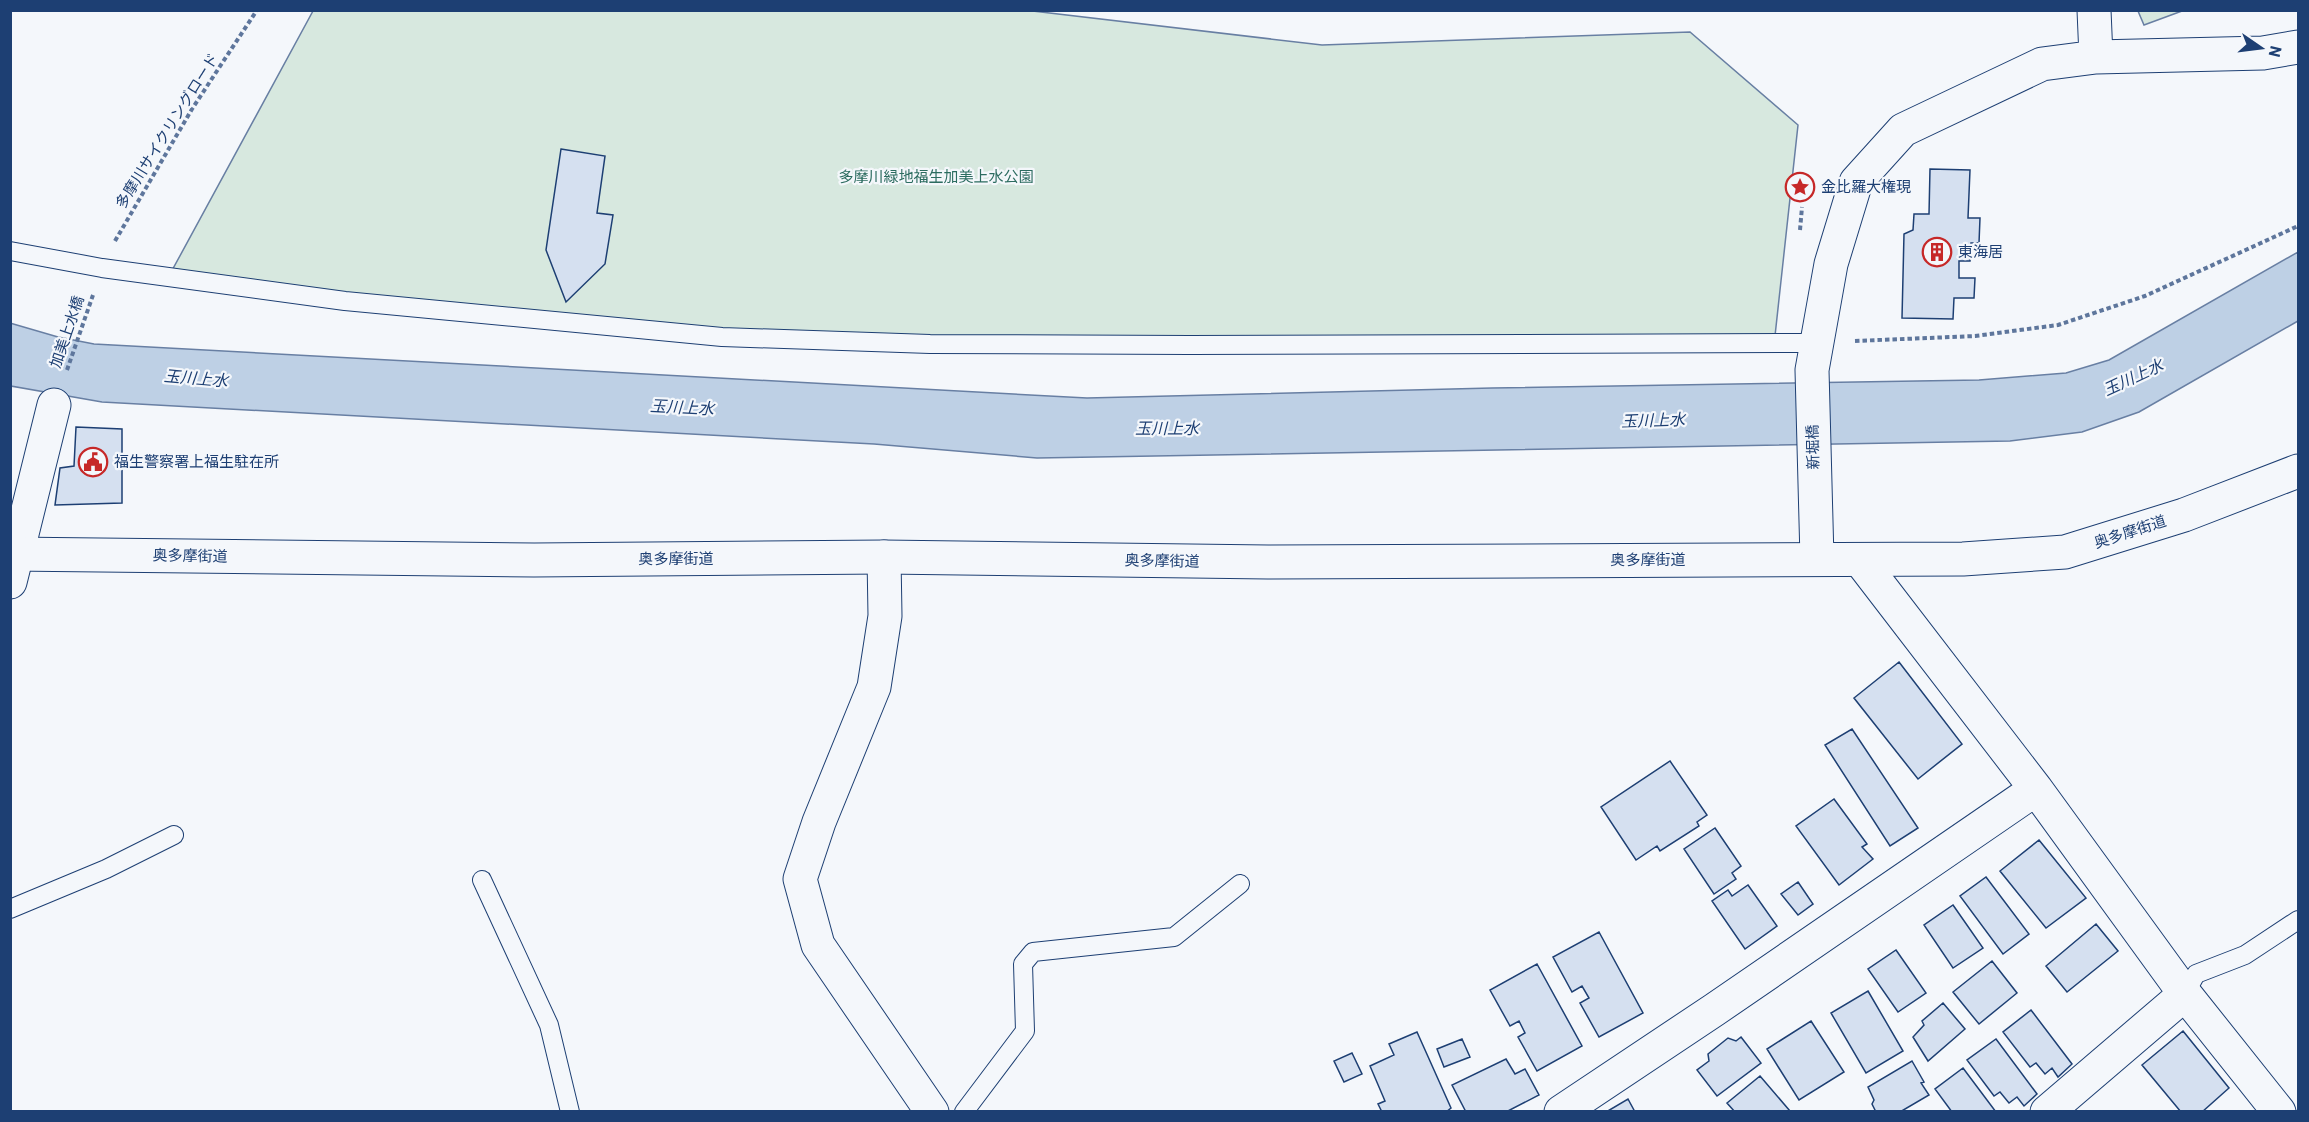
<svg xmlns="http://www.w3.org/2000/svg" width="2309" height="1122" font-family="Barlow,'Noto Sans JP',sans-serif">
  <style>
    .green { fill: #d7e8df; stroke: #687fa3; stroke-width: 1.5 }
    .water { fill: #bed0e5; stroke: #687fa3; stroke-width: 1.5 }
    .building { fill: #d5e0f0; stroke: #1d3f73; stroke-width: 1.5 }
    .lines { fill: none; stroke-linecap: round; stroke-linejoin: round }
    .service-casing { stroke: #1d3f73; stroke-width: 20 }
    .minor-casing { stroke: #1d3f73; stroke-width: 35 }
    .primary-casing { stroke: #1d3f73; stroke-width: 35 }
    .path { stroke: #5e769c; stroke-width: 4; stroke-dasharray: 4.5 3; stroke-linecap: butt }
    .service { stroke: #f4f7fb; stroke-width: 18 }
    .minor { stroke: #f4f7fb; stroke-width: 33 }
    .primary { stroke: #f4f7fb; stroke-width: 33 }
    .labels { text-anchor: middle; stroke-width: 4.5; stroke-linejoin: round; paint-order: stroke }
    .street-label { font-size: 15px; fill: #1d3f73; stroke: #f4f7fb }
    .park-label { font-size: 15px; fill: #2c6c60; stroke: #f4f7fb }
    .poi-label { font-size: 15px; fill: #1d3f73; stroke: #f4f7fb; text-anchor: start }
    .water-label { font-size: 16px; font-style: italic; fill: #1d3f73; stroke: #f4f7fb }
  </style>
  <rect width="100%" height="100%" fill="#f4f7fb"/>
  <path class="green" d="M1024 10 1322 45 1690 32 1798 125 1774 345 722 337 169 276 313 11Z
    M2138 11H2182L2144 25Z"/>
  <path class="water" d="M2298 252V321L2139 412 2082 432 2010 441 1037 458 874 444 102 402 11 386 10 323 58 337 94 344 1087 398 1492 388 1979 380 2066 373 2109 360Z"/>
  <path class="building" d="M561 149 605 156 597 213 613 215 605 264 566 302 546 250Z
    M1930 169 1970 170 1968 218H1980L1979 243H1971L1970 261H1959V278H1975L1974 298H1954L1953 319 1902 318 1904 234 1913 230 1914 214H1929Z
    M76 427 122 429V503L55 505 60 468 74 466Z
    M1899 662 1962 744 1918 779 1854 698Z
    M1852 729 1918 828 1890 846 1825 745Z
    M1670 761 1707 815 1697 822 1699 826 1660 851 1657 846 1636 860 1601 807Z
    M1834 799 1867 844 1862 847 1873 859 1839 885 1796 826Z
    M1715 828 1741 866 1732 873 1736 879 1714 894 1684 849Z
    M2039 840 2086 898 2046 928 2000 871Z
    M1986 877 2029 934 2003 954 1960 896Z
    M1798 882 1813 904 1798 915 1781 894Z
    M1748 885 1777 926 1745 949 1712 901 1728 890 1732 896Z
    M1953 905 1983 948 1953 968 1924 925Z
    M2096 924 2118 951 2067 992 2046 966Z
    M1599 932 1643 1013 1599 1037 1580 1003 1589 998 1582 986 1572 992 1553 957Z
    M1896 950 1926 993 1898 1012 1868 969Z
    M1992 961 2017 993 1979 1024 1953 992Z
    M1537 964 1582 1046 1537 1071 1518 1037 1525 1033 1519 1021 1510 1026 1490 990Z
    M1868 991 1903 1051 1866 1073 1831 1013Z
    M1943 1003 1965 1029 1928 1061 1913 1037 1924 1025 1922 1021Z
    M2031 1010 2072 1064 2058 1077 2052 1068 2045 1074 2036 1063 2030 1067 2003 1032Z
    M1811 1021 1844 1072 1799 1100 1767 1049Z
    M2183 1031 2229 1088 2202 1112H2181L2142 1065Z
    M1417 1032 1451 1108 1446 1112H1382L1378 1104 1385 1101 1370 1066 1394 1055 1389 1044Z
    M1741 1037 1761 1063 1717 1096 1697 1070 1709 1061 1708 1054 1728 1038 1736 1041Z
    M1462 1039 1470 1057 1444 1067 1437 1049Z
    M1996 1039 2037 1094 2024 1106 2017 1097 2009 1103 2000 1092 1994 1096 1967 1060Z
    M1352 1053 1362 1074 1344 1082 1334 1061Z
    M1506 1059 1515 1074 1525 1069 1539 1095 1506 1112H1466L1452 1085Z
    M1912 1061 1924 1082 1921 1083 1929 1095 1900 1112H1876L1872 1104 1874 1100 1868 1087Z
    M1963 1068 1996 1112H1952L1935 1089Z
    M1760 1076 1790 1111V1112H1735L1727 1103Z
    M1628 1099 1635 1112H1606Z"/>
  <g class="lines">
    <g class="service-casing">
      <path id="service" d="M10 251 102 268 345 301 722 337 930 344 1190 345 1816 343
        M482 880 549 1025 570 1112
        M10 909 106 869 174 835
        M2185 994 2196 974 2245 955 2298 920
        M964 1112 1025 1031 1023 964 1033 952 1174 937 1240 884"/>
    </g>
    <g class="minor-casing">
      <path id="minor" d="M2094 10 2096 57
        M884 557 885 616 874 687 819 822 800 879 818 945 932 1112
        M1817 559 1812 370 1831 264 1856 182 1903 130 2042 64 2096 57 2263 53 2298 47
        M1860 560 2036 789 2185 994 2279 1112
        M10 582 54 405
        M1561 1112 1714 1010 2036 789
        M2047 1112 2185 994"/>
    </g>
    <g class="primary-casing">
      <path id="primary" d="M10 554 534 560 884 557 1268 562 1963 559 2065 552 2184 515 2298 471"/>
    </g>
    <path class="path" d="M1800 230 1802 207
      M115 241 192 109 257 10
      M1855 341 1975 336 2058 325 2145 296 2298 226
      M67 370 93 295"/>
    <use href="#service" class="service"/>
    <use href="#minor" class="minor"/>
    <use href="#primary" class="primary"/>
  </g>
  <defs>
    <g id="sight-ring" transform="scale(1.5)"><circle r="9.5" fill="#f4f7fb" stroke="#c62828" stroke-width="1.5"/><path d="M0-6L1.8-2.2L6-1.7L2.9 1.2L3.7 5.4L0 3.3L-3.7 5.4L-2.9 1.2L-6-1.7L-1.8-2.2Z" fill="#c62828"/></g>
    <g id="building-ring" transform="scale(1.5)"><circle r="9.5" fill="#f4f7fb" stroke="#c62828" stroke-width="1.5"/><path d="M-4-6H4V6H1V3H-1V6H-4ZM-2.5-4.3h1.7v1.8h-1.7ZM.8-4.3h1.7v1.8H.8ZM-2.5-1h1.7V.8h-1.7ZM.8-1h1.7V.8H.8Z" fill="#c62828"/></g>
    <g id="civic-ring" transform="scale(1.5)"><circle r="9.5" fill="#f4f7fb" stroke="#c62828" stroke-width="1.5"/><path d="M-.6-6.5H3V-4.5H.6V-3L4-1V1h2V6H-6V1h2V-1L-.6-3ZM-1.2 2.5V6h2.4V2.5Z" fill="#c62828"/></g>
  </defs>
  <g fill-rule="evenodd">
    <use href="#sight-ring" x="1800" y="187"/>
    <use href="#building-ring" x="1937" y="252"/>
    <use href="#civic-ring" x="93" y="462"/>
  </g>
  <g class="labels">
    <g class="street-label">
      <text transform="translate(167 131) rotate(-58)" y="5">多摩川サイクリングロード</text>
      <text transform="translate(67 332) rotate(-71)" y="5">加美上水橋</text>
      <text transform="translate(1813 447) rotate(-91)" y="5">新堀橋</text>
      <text transform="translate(2130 532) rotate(-18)" y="5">奥多摩街道</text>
      <text transform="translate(190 556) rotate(1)" y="5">奥多摩街道</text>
      <text x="676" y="564">奥多摩街道</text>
      <text x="1648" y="565">奥多摩街道</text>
      <text transform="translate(1162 561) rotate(1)" y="5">奥多摩街道</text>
    </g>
    <g class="park-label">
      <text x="936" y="182">多摩川緑地福生加美上水公園</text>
    </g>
    <g class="poi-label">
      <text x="1821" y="192">金比羅大権現</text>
      <text x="1958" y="257">東海居</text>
      <text x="114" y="467">福生警察署上福生駐在所</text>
    </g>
    <g class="water-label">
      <text transform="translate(2133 377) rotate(-25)" y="6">玉川上水</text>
      <text transform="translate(196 378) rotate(5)" y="6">玉川上水</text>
      <text transform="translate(682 407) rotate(3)" y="6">玉川上水</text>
      <text transform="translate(1653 420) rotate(-2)" y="6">玉川上水</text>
      <text x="1167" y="434">玉川上水</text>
    </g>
  </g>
  <rect width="2309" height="1122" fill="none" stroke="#1d3f73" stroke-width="24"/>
  <g transform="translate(2261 48) rotate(104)" stroke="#f4f7fb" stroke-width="4.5" paint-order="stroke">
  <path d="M0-4.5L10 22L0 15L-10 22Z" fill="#1d3f73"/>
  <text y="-9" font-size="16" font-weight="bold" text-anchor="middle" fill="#1d3f73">N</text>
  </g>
</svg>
